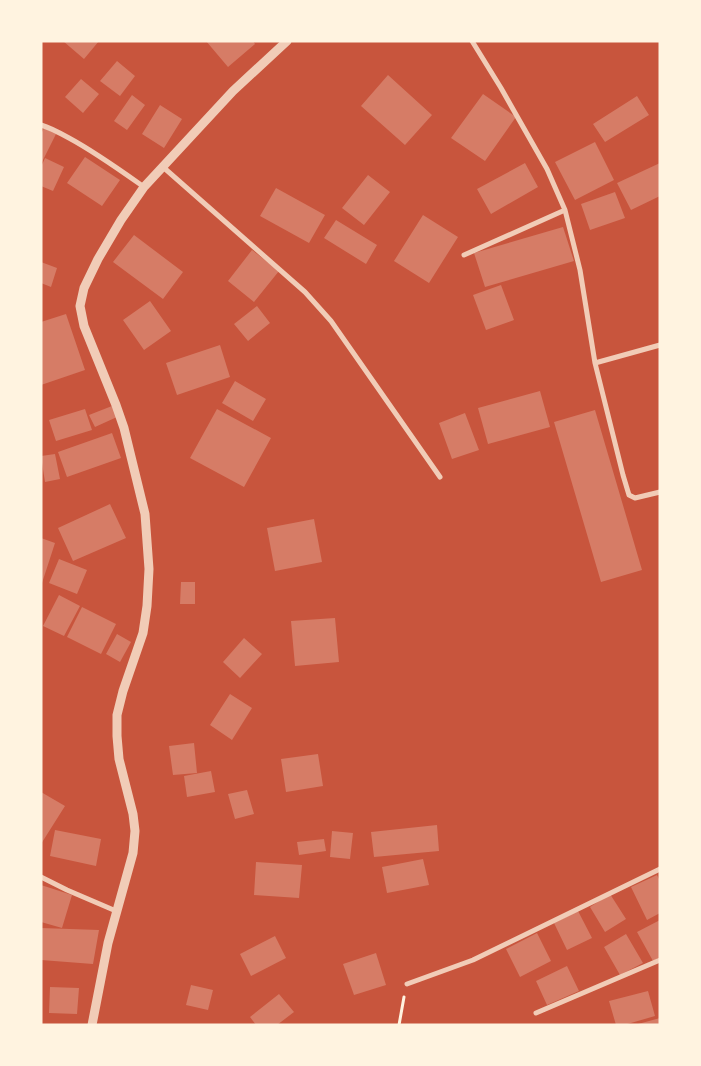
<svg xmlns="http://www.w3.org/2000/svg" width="701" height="1066" font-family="Poppins,sans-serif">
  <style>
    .building { fill: #d67c66 }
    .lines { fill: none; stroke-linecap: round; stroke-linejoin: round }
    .path { stroke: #fff3e0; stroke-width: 3 }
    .minor { stroke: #f1ccb7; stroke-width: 5 }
    .tertiary { stroke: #f1ccb7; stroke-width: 9 }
  </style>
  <rect width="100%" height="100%" fill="#c8553d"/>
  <path class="building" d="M63 41H99L84 59Z
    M206 41H253L255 44 228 67Z
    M117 61 135 76 120 96 100 81Z
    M388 75 432 115 405 145 361 106Z
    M81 79 99 94 83 113 65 97Z
    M483 94 516 117 485 161 451 138Z
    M132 95 145 105 127 130 114 121Z
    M637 96 649 115 605 142 593 124Z
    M160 105 182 119 164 148 142 134Z
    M44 128 56 134 41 164V134Z
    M595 142 614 180 575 200 555 162Z
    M85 157 120 180 102 206 67 183Z
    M45 158 64 167 53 191 41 186V167Z
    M525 163 538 187 491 214 477 189Z
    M660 163V196L631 210 617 183Z
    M368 175 390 192 364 225 342 208Z
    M276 188 325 215 309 243 260 216Z
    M615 192 625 218 590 230 581 204Z
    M423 215 458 237 429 283 394 261Z
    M336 220 377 245 366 264 324 238Z
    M563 227 574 261 485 287 474 253Z
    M134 235 183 272 163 299 113 262Z
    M252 250 279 271 254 302 228 281Z
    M41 262 57 268 51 287 41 283Z
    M501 285 514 320 486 330 473 295Z
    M150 301 171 331 144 350 123 320Z
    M257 306 270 323 248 341 234 324Z
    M66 314 85 370 41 385V322Z
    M220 345 230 377 177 395 166 363Z
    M235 381 266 399 253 421 222 403Z
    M540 391 550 427 488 444 478 408Z
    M112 406 117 417 95 427 89 415Z
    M85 409 92 430 56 441 49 420Z
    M217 409 271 438 244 487 190 458Z
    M595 410 642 570 601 582 554 422Z
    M465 413 479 450 452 459 439 423Z
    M112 433 121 458 67 477 58 452Z
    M55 454 60 479 45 482 41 456Z
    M110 504 126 538 73 561 58 528Z
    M314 519 322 562 275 571 267 528Z
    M41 538 55 543 42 583H41Z
    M59 559 87 570 77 594 49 583Z
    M181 582H195V604H180Z
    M59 595 80 606 64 636 43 626Z
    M82 607 116 624 101 654 67 637Z
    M335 618 339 662 295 666 291 621Z
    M117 634 131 642 120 662 106 654Z
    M244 638 262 654 240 678 223 662Z
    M230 694 252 708 232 740 210 725Z
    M194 743 197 773 173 775 169 746Z
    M318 754 323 786 286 792 281 759Z
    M211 771 215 792 187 797 184 776Z
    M247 790 254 814 235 819 228 794Z
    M41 792 65 806 41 844Z
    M437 825 439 851 374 857 371 832Z
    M55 830 101 839 96 866 50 856Z
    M332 831 353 833 350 859 330 857Z
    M324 839 326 851 299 855 297 842Z
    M423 859 429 885 387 893 382 867Z
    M256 862 302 865 299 898 254 895Z
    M657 875 660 881V913L647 920 631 887Z
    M41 885 72 895 62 928 41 922Z
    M610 894 626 919 605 932 590 907Z
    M578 911 592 938 567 950 554 923Z
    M660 920V957L653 961 637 932Z
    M41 928 99 930 93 964 41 960Z
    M537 933 551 961 520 977 506 949Z
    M626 934 643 963 620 975 604 947Z
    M275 936 286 958 251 976 240 954Z
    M376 953 386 985 354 995 343 964Z
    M567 966 579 991 547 1005 536 981Z
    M191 985 213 990 208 1010 186 1005Z
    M50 987 79 988 77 1014 49 1013Z
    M648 991 655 1016 624 1025H616L609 1001Z
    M279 994 294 1012 277 1025H256L250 1017Z
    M660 1018V1025H638V1024Z"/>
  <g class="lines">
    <path class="path" d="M399 1025 404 997"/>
    <path class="minor" d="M472 41 501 88 547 169 565 210 580 270 595 363 623 475 629 495 635 498 660 492
      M41 125C51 128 60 133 69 138 95 152 120 170 144 187
      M163 167 305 292 331 321 440 477
      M464 255 565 210
      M595 363 660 345
      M41 877 67 890 116 911
      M407 984 473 960 660 869
      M536 1013 660 960"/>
    <path class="tertiary" d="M92 1025 108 943 133 853 135 831 133 814 119 759 117 736V715L123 691 143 633 147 606 149 569 145 514 124 428 116 405 84 326 80 306 84 288 98 259 121 220 144 187 233 91 287 41"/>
  </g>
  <rect width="701" height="1066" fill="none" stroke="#fff3e0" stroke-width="85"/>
</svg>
